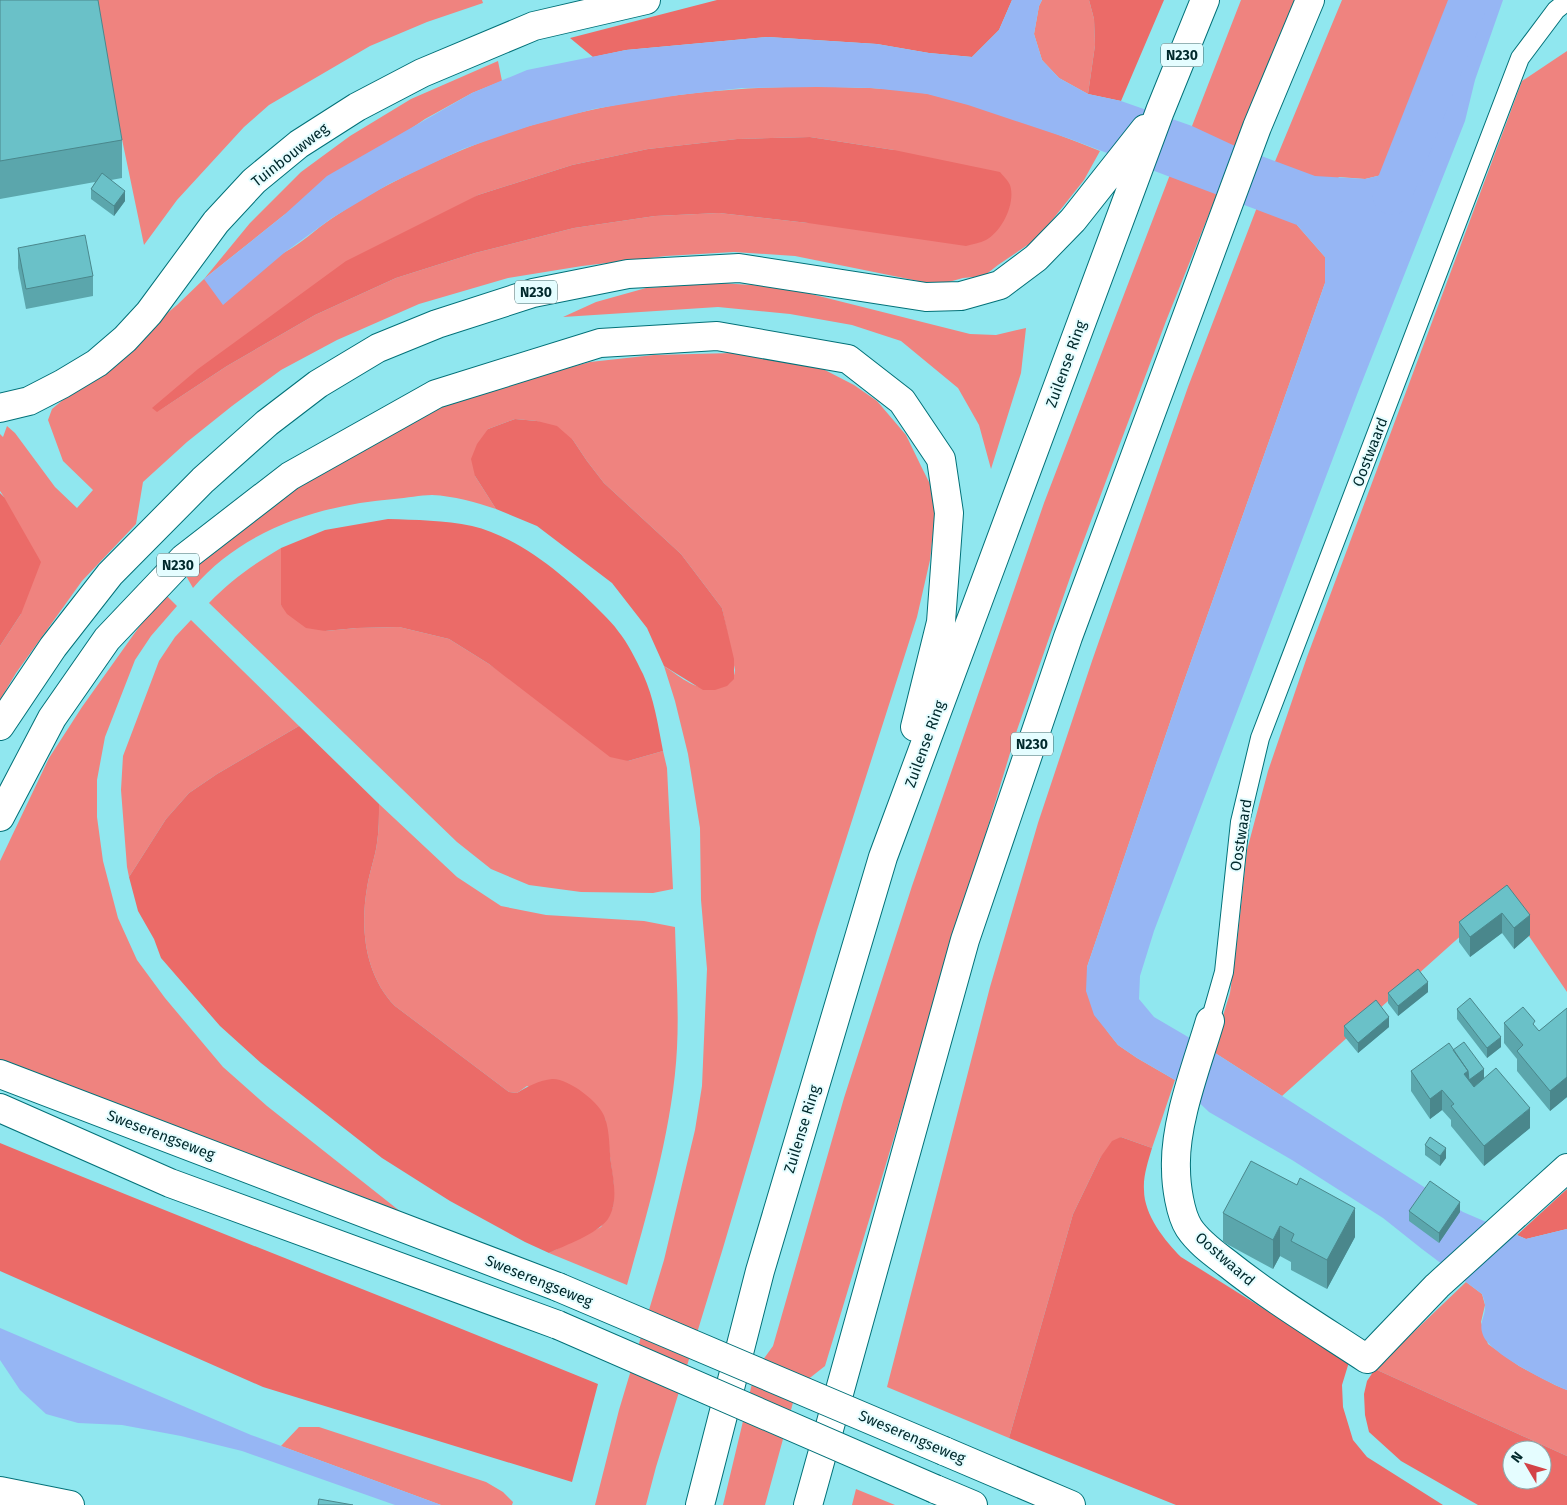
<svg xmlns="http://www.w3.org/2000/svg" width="1567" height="1505" font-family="'Fira Sans',sans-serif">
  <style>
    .green { fill: #ef837f; fill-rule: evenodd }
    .forest { fill: #eb6b68; fill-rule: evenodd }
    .water { fill: #96b6f4 }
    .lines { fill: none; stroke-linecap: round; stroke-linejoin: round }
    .canal { stroke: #96b6f4; stroke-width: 39 }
    .lane-casing { stroke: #027178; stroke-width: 20 }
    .street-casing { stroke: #027178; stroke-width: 30 }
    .secondary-casing { stroke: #027178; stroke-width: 30 }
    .primary-casing { stroke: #027178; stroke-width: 30 }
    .lane { stroke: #fff; stroke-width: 18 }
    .street { stroke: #fff; stroke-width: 28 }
    .secondary { stroke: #fff; stroke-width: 28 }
    .primary { stroke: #fff; stroke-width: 28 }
    .secondary-bridge-casing { stroke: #027178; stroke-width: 30; stroke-linecap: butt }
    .secondary-bridge { stroke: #fff; stroke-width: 28 }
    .wall { fill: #5ba6ac }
    .shaded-wall { fill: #4a878c }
    .building { fill: #6ac1c8; stroke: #4a878c }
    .labels { text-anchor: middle; stroke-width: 4; stroke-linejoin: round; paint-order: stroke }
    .shield { fill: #e5fdff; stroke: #45696b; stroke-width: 1 }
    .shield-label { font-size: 14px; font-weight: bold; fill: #01292c }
    .street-label { font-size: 15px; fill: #01292c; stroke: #e5fdff }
  </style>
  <rect width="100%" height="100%" fill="#90e7ef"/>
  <path class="green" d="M93 0H482L483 3 427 22 370 46 269 105 244 127 177 200 144 245Z
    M1042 0H1089L1094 19 1095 45 1088 94 1059 78 1042 60 1034 34 1039 6Z
    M1241 0H1295L1166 321 1073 569 1017 730 825 1366 797 1388 765 1505H723L755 1371 773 1346 844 1098 912 886 1044 503 1171 172 1192 126Z
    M1342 0H1463L1418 135 1394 172 1365 179 1339 177 1297 225 1325 257V283L1182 687 1087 967 1107 1031 1118 1045 1137 1058 1175 1080 1152 1148 1121 1137 1100 1158 1073 1214 1009 1438 887 1387 990 987 1038 823 1092 661 1188 387 1269 176Z
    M1567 51V992L1503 898 1282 1096 1212 1051 1230 993 1238 934 1247 850 1268 771 1307 657 1522 81Z
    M498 61 502 81 472 93 425 119 284 215 204 279C222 273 240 267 259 261 267 259 278 257 285 252 302 243 316 229 331 219 372 191 417 169 462 150 573 103 714 84 834 87 865 88 898 88 929 94 987 107 1045 129 1100 151L1084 180 1038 238 998 265 984 276 963 278 938 285 795 256 734 252 666 256 582 266 508 278 419 304 337 340 281 370 232 406 187 442 143 482 136 524 82 581 16 673 0 700V646L21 614 4 497 0 491V434L3 437 7 426 15 433 55 487 77 508 93 490 63 461 48 420 52 409 177 305 204 279 250 223 301 172 350 136 411 99ZM810 137 894 150 808 223 719 213 655 216 574 228 475 253 396 278 315 315 227 366 157 412 478 195 572 165 648 149 737 139Z
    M720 283 783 287 970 334 996 335 1026 328 1021 373 991 469 979 425 958 388 901 341 852 325 790 314 718 307 563 317 596 302 646 288Z
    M733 353 783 357 821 368 854 385 877 401 906 435 921 466 930 484 934 506V523L930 560 917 617 817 930 723 1248 656 1467 646 1505H595L619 1410 664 1260 695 1130 702 1086 707 969 701 900 700 828 688 754 675 701 664 666C682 678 699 694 722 687 731 684 734 679 735 670L722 608 681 554 604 483 587 461 573 440 537 421 515 419 488 429 475 476 496 509C475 502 454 496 432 495 420 495 407 498 394 499 320 505 243 529 193 588L185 574 256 517 320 472 421 416 467 395 590 362 654 355Z
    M281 548V605L325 631 357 628 399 627 449 639 489 664 628 761 663 751 667 768 673 889 653 893 581 892 529 885 491 869 457 842 209 603C231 580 254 564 281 548Z
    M165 594 177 606 151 636 135 660 105 737 97 780V817L103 861 118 918 137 960 165 998 223 1067 267 1106 401 1212 495 1267 0 1062V861L49 758 82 707 144 620Z
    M191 620 299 726 217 774 189 793 166 819 129 877 127 867 121 790 123 756 159 661 175 637Z
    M379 804 457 877 501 906 546 915 644 921 675 927C676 967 679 1008 677 1048 673 1127 648 1210 627 1285L549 1253 601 1227 613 1207 614 1187 605 1118 527 1086 517 1093 509 1092 395 1006C365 975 360 929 367 888 369 873 375 858 377 843 379 830 379 817 379 804Z
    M1466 1282 1482 1294 1485 1305 1481 1322 1488 1344 1519 1366 1555 1385 1567 1390V1456L1375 1369Z
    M299 1427H319L486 1482 503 1492 513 1502 512 1505H441L281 1446Z
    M856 1489 895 1505H852Z"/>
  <path class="forest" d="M717 0H1012L999 30 972 57 929 53 877 44 768 37 626 50 593 57 570 38Z
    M1089 0H1164L1121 101 1088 94 1095 45 1094 19Z
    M810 137 894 150 1000 172C1003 176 1008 180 1010 185 1016 203 1002 231 986 240 980 243 972 244 966 246L808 223 719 213 655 216 574 228 475 253 396 278 315 315 227 366 157 412 152 408 198 369 346 261 478 195 572 165 648 149 737 139Z
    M515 419 537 421 557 426 573 440 587 461 604 483 681 554 722 608 734 659V679L727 686 715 690H703L664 666 647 628 612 583 537 526 496 509 475 476 471 459 477 444 488 429Z
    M0 493 4 497 41 562 21 614 0 646Z
    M388 519C416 520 444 520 472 526 520 537 569 579 603 614 608 619 614 625 618 631 628 643 636 660 643 674 654 698 658 725 663 751L628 761 610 757 489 664 449 639 399 627 357 628 325 631 306 628 287 614 281 605V548L325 530Z
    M299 726 379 804C379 817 379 830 377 843 375 858 369 873 367 888 360 929 365 975 395 1006L509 1092 517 1093C526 1087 540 1080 552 1079 568 1078 600 1102 605 1118 610 1132 609 1149 611 1163 614 1182 618 1203 608 1219 597 1234 566 1245 549 1253L525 1242 450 1201 382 1158 261 1063 220 1026 161 958 154 939 138 911 129 877 166 819 189 793 217 774Z
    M1121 1137 1152 1148C1148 1162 1143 1176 1144 1190 1144 1215 1165 1241 1181 1257L1349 1362 1342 1385 1343 1407 1353 1440 1367 1457 1443 1505H1176L1009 1438 1073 1214 1100 1158 1112 1141Z
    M0 1143C199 1225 399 1303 598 1384L572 1482 263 1387 0 1271Z
    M1567 1189V1229L1526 1239 1517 1235Z
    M1375 1369 1567 1456V1505H1478L1401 1461 1369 1432 1365 1415 1364 1394 1367 1381ZM1512 1450H1542V1480H1512Z"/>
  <path class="water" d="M1012 0H1042L1039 6 1034 34 1042 60 1059 78 1088 94 1121 101 1192 126 1235 146 1315 176 1365 179 1394 172 1418 135 1463 0H1503L1475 80 1465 121 1358 392 1154 931 1140 976 1139 999 1154 1017 1212 1051 1463 1212 1526 1239 1567 1229V1390C1549 1383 1489 1353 1483 1335 1478 1323 1486 1316 1485 1305 1485 1302 1483 1297 1482 1294L1422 1249 1383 1218 1292 1160 1209 1112 1175 1080 1137 1058 1118 1045 1094 1015 1086 991 1087 967 1182 687 1325 283V257L1297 225 1070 139 968 105 927 94 872 88 817 87 742 88 679 95 594 109 530 126 463 149 389 184 332 218 284 253 223 305 204 279 284 215 327 176 472 93 527 70 626 50 768 37 877 44 929 53 972 57 999 30Z
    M0 1328 251 1435 441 1505H395L242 1451 181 1436 122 1425 78 1423 46 1414 20 1390 0 1360Z"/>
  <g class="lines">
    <path class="canal" d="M1392 195 1469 0"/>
    <g class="lane-casing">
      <path id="lane" d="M1210 1021 1224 972 1240 822 1260 738 1520 58 1556 10 1567 1"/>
    </g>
    <g class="street-casing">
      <path id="street" d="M0 408 29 401 62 384 97 363 125 339 149 313 216 222 254 181 299 144 357 107 422 73 534 26 646 0
        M1210 1021C1197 1065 1174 1123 1176 1169 1176 1185 1180 1214 1189 1228 1199 1243 1215 1254 1228 1264 1272 1299 1320 1328 1367 1359L1437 1286 1567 1168
        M0 1491 70 1505"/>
    </g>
    <g class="secondary-casing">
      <path id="secondary" d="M0 1074 558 1287
        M0 1108 170 1183 558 1325
        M944 1451 1071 1505
        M935 1489 973 1505"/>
    </g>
    <g class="primary-casing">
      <path id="primary" d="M0 726 53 647 110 574 203 480 267 423 318 384 378 348 437 324 533 293 628 274 739 268 926 297 961 296 1000 285 1036 258 1073 220 1145 129
        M0 817 52 718 107 639 184 558 290 476 436 394 600 343 717 336 848 359 902 401 941 459 949 513 941 622 915 727
        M700 1505 760 1271 883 857 1160 111 1205 0
        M808 1505 965 940 1068 637 1257 127 1310 0"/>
    </g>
    <use href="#lane" class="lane"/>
    <use href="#street" class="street"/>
    <use href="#secondary" class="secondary"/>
    <use href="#primary" class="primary"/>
    <g class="secondary-bridge-casing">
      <path id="secondary-bridge" d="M558 1287 944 1451
        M558 1325 935 1489"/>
    </g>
    <use href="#secondary-bridge" class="secondary-bridge"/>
  </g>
  <path class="wall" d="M0 0 122 140V178L111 180 125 201 114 216 91 199V189L95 182 0 199Z
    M18 248 93 276V296L26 309 18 268Z
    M1507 885 1530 935 1514 949 1502 933 1470 957 1459 942V922Z
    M1428 992 1398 1016 1388 1003V993Z
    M1567 1008V1097L1550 1111 1517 1071V1059L1504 1043V1023L1535 1027 1539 1031Z
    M1457 1009 1501 1047 1487 1058 1457 1019Z
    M1344 1026 1389 1027 1358 1053 1344 1036Z
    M1453 1050 1484 1078 1530 1128 1484 1166 1451 1126V1120L1442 1110 1430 1119 1411 1091V1071Z
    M1425 1145 1446 1158 1440 1166 1425 1155Z
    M1409 1211 1460 1212 1439 1243 1409 1221Z
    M1223 1213 1355 1237 1327 1289 1291 1270V1262L1280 1256 1273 1269 1223 1242Z"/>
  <path class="shaded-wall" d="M125 191V201L114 216V206Z
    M1502 913V933L1470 957V937Z
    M1530 915V935L1514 949V928Z
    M1428 982V992L1398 1016V1006Z
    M1389 1017V1027L1358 1053V1043Z
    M1501 1037V1047L1487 1058V1048Z
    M1484 1069V1079L1464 1094V1074L1468 1071Z
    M1567 1077V1097L1550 1111V1091Z
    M1442 1090V1110L1430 1119V1099Z
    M1530 1108V1128L1484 1166V1146Z
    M1446 1148V1158L1440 1166V1156Z
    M1460 1202V1212L1439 1243V1233Z
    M1355 1208V1237L1327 1289V1260Z
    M1280 1226V1256L1273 1269V1240Z"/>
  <path class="building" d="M0 0H98L122 140 0 161Z
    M102 173 125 191 114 206 91 189Z
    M85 235 93 276 26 289 18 248Z
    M1507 885 1530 915 1514 928 1502 913 1470 937 1459 922Z
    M1418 969 1428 982 1398 1006 1388 993Z
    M1470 998 1501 1037 1487 1048 1457 1009Z
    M1376 1000 1389 1017 1358 1043 1344 1026Z
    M1523 1007 1535 1021 1533 1024 1539 1031 1567 1008V1077L1550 1091 1517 1051 1523 1045 1504 1023Z
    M1464 1042 1484 1069 1469 1080 1468 1071 1453 1050Z
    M1449 1043 1468 1071 1464 1074 1474 1087 1496 1068 1530 1108 1484 1146 1451 1106 1454 1104 1442 1090 1430 1099 1411 1071Z
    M1430 1137 1446 1148 1440 1156 1425 1145Z
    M1251 1161 1297 1185 1300 1178 1355 1208 1327 1260 1291 1241 1294 1234 1280 1226 1273 1240 1223 1213Z
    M1430 1181 1460 1202 1439 1233 1409 1211Z
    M319 1499 353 1505H318Z"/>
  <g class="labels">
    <g class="shield">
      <rect x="1161" y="43.5" width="42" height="23" rx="4"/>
      <rect x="515" y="280.5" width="42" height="23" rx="4"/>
      <rect x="157" y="553.5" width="42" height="23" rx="4"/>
      <rect x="1011" y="732.5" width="42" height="23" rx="4"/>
    </g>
    <g class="shield-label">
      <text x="1182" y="60">N230</text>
      <text x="536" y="297">N230</text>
      <text x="178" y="570">N230</text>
      <text x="1032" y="749">N230</text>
    </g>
    <g class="street-label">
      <text transform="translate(290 155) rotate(-38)" y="5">Tuinbouwweg</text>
      <text transform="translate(1066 364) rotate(-70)" y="5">Zuilense Ring</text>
      <text transform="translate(1370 452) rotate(-69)" y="5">Oostwaard</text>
      <text transform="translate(925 744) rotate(-70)" y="5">Zuilense Ring</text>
      <text transform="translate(1241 835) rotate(-81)" y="5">Oostwaard</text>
      <text transform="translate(802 1129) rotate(-73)" y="5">Zuilense Ring</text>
      <text transform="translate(161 1135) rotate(21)" y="5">Sweserengseweg</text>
      <text transform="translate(1225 1259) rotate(41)" y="5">Oostwaard</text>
      <text transform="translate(539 1281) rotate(22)" y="5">Sweserengseweg</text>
      <text transform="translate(912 1437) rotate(23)" y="5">Sweserengseweg</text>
    </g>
  </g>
  <g transform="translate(1527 1465) rotate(308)"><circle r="24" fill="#e5fdff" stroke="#8aa8ab"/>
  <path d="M0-4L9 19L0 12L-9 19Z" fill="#d34347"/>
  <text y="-8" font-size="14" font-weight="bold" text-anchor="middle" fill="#01292c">N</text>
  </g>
</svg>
